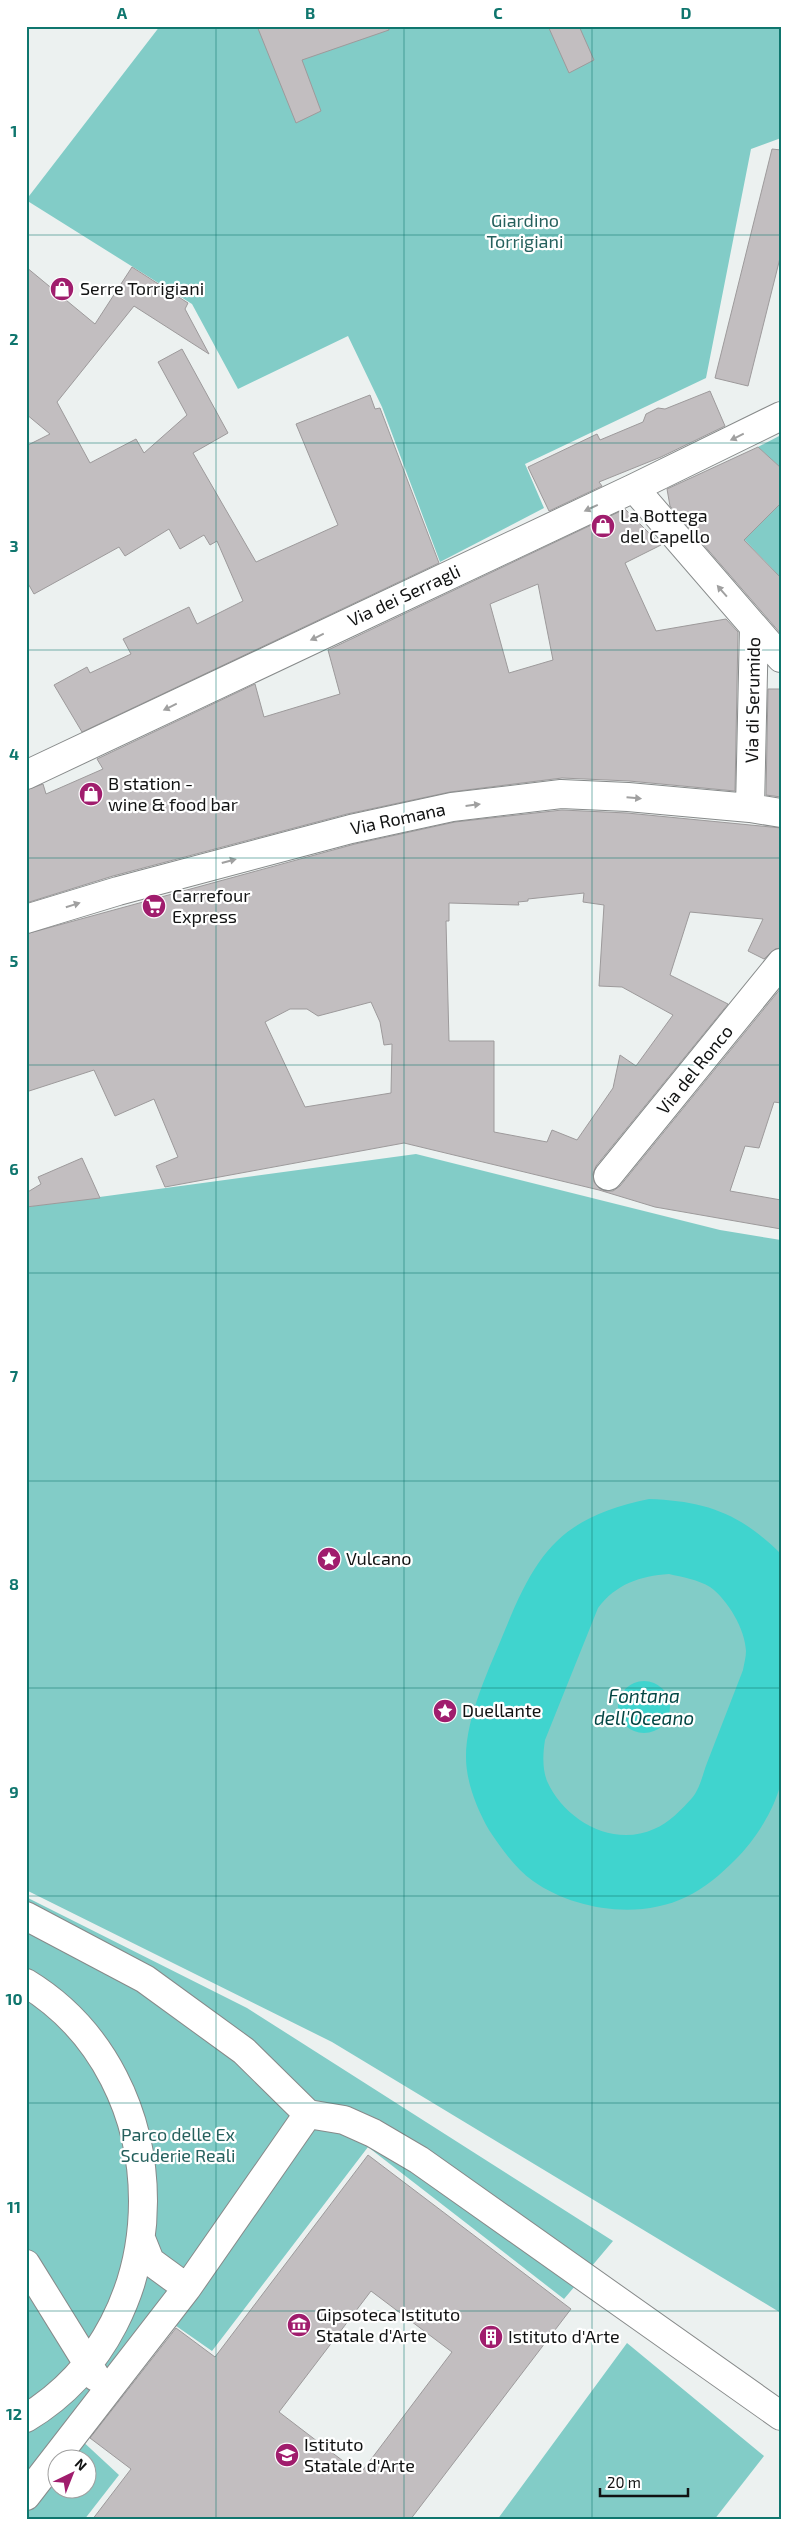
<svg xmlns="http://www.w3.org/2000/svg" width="807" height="2546" font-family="'Exo 2',sans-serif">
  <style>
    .green { fill: #82ccc7; fill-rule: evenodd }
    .water { fill: #40d4ce; fill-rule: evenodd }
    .building { fill: #c2bec0; stroke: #9d9a9b; fill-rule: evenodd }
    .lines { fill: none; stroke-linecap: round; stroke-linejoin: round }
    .minor-casing { stroke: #878a8a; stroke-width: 30 }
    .minor { stroke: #fff; stroke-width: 28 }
    .oneway { fill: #a0a0a0 }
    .grid { fill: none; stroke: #0f766e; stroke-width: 1; stroke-opacity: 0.55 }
    .labels { text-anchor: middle; stroke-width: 4.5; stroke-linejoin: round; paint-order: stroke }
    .park-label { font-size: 18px; fill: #25605d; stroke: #fff }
    .poi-label { font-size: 18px; fill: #111212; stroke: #fff; text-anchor: start }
    .street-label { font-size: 18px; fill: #111212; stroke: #fff }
    .water-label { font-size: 19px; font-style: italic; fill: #044745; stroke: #fff }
    .neatline { fill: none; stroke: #0f766e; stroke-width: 2 }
    .grid-label { font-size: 16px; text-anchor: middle; font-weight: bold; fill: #0f766e }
  </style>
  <rect width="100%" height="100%" fill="#ecf1f0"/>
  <path class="green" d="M160 26H781V138L751 149 706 378 525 464 544 508 440 562 382 407 348 336 238 389 192 304 26 200Z
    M781 435V468L758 447Z
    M781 503V578L720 514Z
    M416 1154 720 1230 781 1240V2313L332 2042 26 1890V1207Z
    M26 1897 247 2008 613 2241 564 2299 368 2147 212 2351 169 2321 78 2437 119 2475 84 2520H26ZM58 2458H88V2488H58Z
    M627 2343 764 2456 714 2520H497Z"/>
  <path class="water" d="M649 1499C705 1501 740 1513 781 1554 781 1607 781 1660 781 1714 781 1734 784 1761 781 1781 776 1808 754 1842 735 1860 720 1875 705 1888 686 1897 639 1920 574 1910 533 1881 515 1868 501 1848 489 1830 477 1809 466 1782 466 1757 466 1716 490 1667 505 1630 537 1551 562 1517 649 1499ZM669 1574C682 1577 699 1580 710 1587 728 1600 745 1629 746 1651 746 1657 744 1664 743 1670 731 1701 719 1732 707 1763 703 1773 700 1789 692 1798 682 1809 669 1823 654 1829 613 1848 564 1820 547 1781 542 1768 543 1753 545 1740L598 1608C616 1584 640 1576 669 1574Z
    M618 1707a26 26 0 1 1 52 0a26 26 0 1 1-52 0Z"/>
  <path class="building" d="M257 26H388L389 30 302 60 321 111 296 123Z
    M548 26H579L594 60 569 73Z
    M772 149 781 150V254L748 386 715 378Z
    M26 267 95 324 132 267 188 303 185 309 209 354 134 306 57 402 90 463 136 439 144 453 187 415 158 362 182 349 228 433 193 453 256 562 338 525 296 424 370 395 375 409 380 408 439 563 82 732 54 685 87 667 90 673 131 654 123 639 189 607 197 624 243 601 217 541 210 545 204 535 180 549 169 529 125 556 119 547 34 594 26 580V446L50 434 26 414Z
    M710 391 725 426 661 457 599 482 602 486 549 511 528 467 597 434 600 440 643 422 646 414 658 408 665 409Z
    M758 447 781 468V503L744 540 781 578V634L670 506 667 489Z
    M625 509 661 545 625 563 656 631 726 619 738 632 735 791 629 781 562 778 450 792 347 814 113 876 26 903V790L43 784 46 794 103 769 97 759 255 684 264 717 340 694 328 650ZM538 584 553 660 509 673 490 604Z
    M768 689H781V797L766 795Z
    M562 810 627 813 781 828V948L775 949 764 959 748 951 763 919 690 912 670 975 728 1004 596 1166 593 1174 594 1182 599 1188 605 1191H613L620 1186 781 988V1103L774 1102 759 1148 745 1146 730 1191 781 1200V1229L655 1207 599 1190 404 1143 165 1187 156 1166 178 1157 154 1099 115 1116 94 1070 26 1092V934L355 844 455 822ZM584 893 583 902 604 905 599 986 622 987 673 1015 636 1066 620 1055 613 1088 577 1140 552 1130 547 1142 494 1132V1041H449L446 921H449V903L519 905 518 902 528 901V899ZM371 1002 380 1022 384 1045 392 1044 391 1093 305 1107 265 1022 290 1009H307L318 1016Z
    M82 1158 100 1198 26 1207V1193L41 1184 38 1177Z
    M368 2155 571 2309 410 2520H92L131 2469 90 2438 176 2328 215 2357ZM371 2291 452 2352 360 2474 279 2412Z"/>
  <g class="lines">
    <g class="minor-casing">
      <path id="minor" d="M634 488 781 658
        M26 775 634 488 781 416
        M750 808 754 627
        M26 919 118 891 351 829 452 807 561 794 628 797 750 808 781 813
        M608 1176 781 963
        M26 1916 145 1979 244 2051 308 2114 187 2288 150 2261 142 2241
        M26 1983C182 2078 182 2324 26 2418
        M308 2114 344 2120 373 2133 419 2160 781 2416
        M26 2264 96 2377
        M26 2496 187 2288"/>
    </g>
    <use href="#minor" class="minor"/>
  </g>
  <defs><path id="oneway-solid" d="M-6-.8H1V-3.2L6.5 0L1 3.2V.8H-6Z" transform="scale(1.25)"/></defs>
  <g class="oneway">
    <use href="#oneway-solid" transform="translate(737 437) rotate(154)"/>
    <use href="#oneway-solid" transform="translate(591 508) rotate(155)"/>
    <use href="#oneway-solid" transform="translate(722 591) rotate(-131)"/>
    <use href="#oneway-solid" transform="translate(317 637) rotate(154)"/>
    <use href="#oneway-solid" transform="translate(170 707) rotate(154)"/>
    <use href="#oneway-solid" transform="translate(634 798) rotate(5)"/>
    <use href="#oneway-solid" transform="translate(473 805) rotate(-7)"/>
    <use href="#oneway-solid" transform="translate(229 861) rotate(-15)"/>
    <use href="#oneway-solid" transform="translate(73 905) rotate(-17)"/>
  </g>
  <path class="grid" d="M216 26V2520M404 26V2520M592 26V2520M26 235H781M26 443H781M26 650H781M26 858H781M26 1065H781M26 1273H781M26 1481H781M26 1688H781M26 1896H781M26 2103H781M26 2311H781"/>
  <defs>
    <g id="shop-disc" transform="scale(1.25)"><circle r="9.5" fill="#a01d6d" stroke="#fff"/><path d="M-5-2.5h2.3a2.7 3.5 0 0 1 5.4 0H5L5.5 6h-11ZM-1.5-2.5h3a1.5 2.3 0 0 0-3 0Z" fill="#fff"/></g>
    <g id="supermarket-disc" transform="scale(1.25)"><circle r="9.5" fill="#a01d6d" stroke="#fff"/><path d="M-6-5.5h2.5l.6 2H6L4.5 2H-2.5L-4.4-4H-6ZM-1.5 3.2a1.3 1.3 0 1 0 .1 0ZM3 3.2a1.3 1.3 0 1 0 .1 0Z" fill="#fff"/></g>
    <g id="sight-disc" transform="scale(1.25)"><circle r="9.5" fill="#a01d6d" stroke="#fff"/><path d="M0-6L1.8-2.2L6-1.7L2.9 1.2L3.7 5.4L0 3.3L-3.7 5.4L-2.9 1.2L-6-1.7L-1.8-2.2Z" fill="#fff"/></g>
    <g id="museum-disc" transform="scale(1.25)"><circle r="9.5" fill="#a01d6d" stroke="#fff"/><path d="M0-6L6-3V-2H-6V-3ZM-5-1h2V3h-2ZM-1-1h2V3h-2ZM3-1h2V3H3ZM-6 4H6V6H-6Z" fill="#fff"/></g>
    <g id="building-disc" transform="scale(1.25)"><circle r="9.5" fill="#a01d6d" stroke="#fff"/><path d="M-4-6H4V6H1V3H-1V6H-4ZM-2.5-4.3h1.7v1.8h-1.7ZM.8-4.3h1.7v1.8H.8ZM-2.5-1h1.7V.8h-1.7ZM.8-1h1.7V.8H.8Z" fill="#fff"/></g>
    <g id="school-disc" transform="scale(1.25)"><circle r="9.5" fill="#a01d6d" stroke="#fff"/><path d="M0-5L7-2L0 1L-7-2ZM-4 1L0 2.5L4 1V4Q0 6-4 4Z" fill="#fff"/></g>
  </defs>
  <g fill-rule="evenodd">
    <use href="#shop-disc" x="62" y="289"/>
    <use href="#shop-disc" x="603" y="526"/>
    <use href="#shop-disc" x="91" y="794"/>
    <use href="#supermarket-disc" x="154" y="906"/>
    <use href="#sight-disc" x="329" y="1559"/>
    <use href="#sight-disc" x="445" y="1711"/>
    <use href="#museum-disc" x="299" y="2325"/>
    <use href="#building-disc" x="491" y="2337"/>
    <use href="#school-disc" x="287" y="2455"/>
  </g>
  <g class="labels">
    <g class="park-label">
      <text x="525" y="227">Giardino<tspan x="525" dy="21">Torrigiani</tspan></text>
      <text x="178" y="2141">Parco delle Ex<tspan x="178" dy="21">Scuderie Reali</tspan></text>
    </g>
    <g class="poi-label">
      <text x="80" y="295">Serre Torrigiani</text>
      <text x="620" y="522">La Bottega<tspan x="620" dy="21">del Capello</tspan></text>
      <text x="108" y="790">B station -<tspan x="108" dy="21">wine &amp; food bar</tspan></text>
      <text x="172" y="902">Carrefour<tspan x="172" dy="21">Express</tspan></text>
      <text x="346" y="1565">Vulcano</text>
      <text x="462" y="1717">Duellante</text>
      <text x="316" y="2321">Gipsoteca Istituto<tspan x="316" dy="21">Statale d'Arte</tspan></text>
      <text x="508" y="2343">Istituto d'Arte</text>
      <text x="304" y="2451">Istituto<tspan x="304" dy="21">Statale d'Arte</tspan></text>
    </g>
    <g class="street-label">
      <text transform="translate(404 596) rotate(-25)" y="6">Via dei Serragli</text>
      <text transform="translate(753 700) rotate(-89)" y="6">Via di Serumido</text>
      <text transform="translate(398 819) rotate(-12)" y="6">Via Romana</text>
      <text transform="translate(695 1070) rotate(-51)" y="6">Via del Ronco</text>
    </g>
    <g class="water-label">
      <text x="644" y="1703">Fontana<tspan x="644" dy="22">dell'Oceano</tspan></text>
    </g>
  </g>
  <rect width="807" height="2546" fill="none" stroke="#ffffff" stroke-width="55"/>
  <g transform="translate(72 2474) rotate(43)"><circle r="24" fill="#ffffff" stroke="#a0a0a0"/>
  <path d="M0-4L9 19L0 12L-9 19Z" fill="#a01d6d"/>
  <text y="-8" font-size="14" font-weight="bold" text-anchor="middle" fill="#111212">N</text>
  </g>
  <path d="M600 2488v8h88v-8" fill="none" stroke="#111212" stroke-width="2.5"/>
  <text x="607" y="2488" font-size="15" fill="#111212" stroke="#ffffff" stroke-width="4" paint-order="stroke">20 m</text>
  <rect x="28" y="28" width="752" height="2490" class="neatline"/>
  <g class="grid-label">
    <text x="122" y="19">A</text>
    <text x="310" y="19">B</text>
    <text x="498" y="19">C</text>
    <text x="686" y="19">D</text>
    <text x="14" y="137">1</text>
    <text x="14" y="345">2</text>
    <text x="14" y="552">3</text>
    <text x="14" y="760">4</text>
    <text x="14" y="967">5</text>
    <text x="14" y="1175">6</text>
    <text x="14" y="1382">7</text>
    <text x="14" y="1590">8</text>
    <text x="14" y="1798">9</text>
    <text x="14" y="2005">10</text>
    <text x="14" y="2213">11</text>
    <text x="14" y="2420">12</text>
  </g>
</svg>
